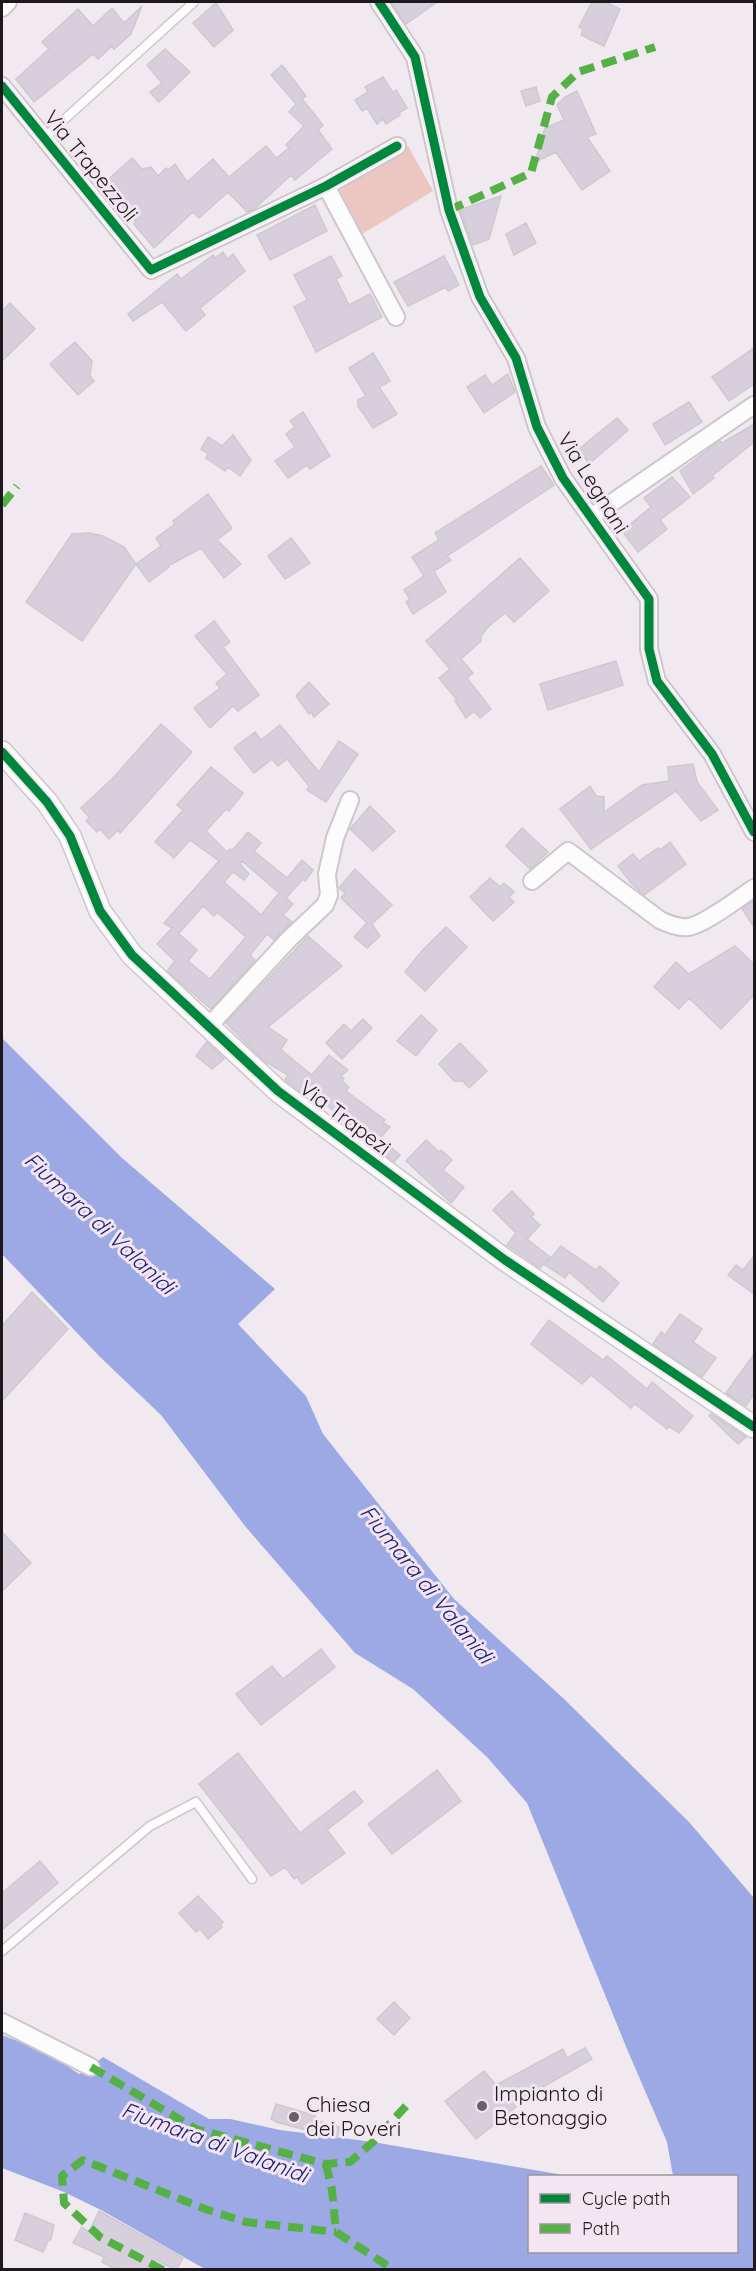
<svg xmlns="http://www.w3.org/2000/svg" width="756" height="2271" font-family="Quicksand,sans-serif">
	<rect width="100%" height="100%" fill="#f0e9ef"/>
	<!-- green -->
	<path fill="#ecc7c1" d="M408 146 433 191 362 234 338 187Z"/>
	<!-- water -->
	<path fill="#9da9e4" d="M2 1038 122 1158 275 1289 238 1324 306 1396 323 1434 454 1599 563 1698 689 1822 754 1898V2269H205L101 2210 64 2192 2 2168V2035L48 2053 79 2074 91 2067 103 2057 209 2119H230L280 2130 373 2142 569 2176H530V2252H736V2176H673L667 2142 627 2049 527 1803 487 1757 413 1689 355 1653 245 1526 161 1415 100 1357 2 1254Z"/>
	<!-- building -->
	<path fill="#d7d0dc" stroke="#cdc9ce" stroke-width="1.5" fill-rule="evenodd" d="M391 2H437L406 24Z
		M592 2H605L620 9 604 46 581 35 583 29 579 27Z
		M216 3 233 30 214 47 193 23Z
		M142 6 131 34 114 49 112 46 98 59 93 54 34 102 16 79 49 49 42 42 78 9 93 26 112 8 124 23Z
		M165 49 190 72 159 102 150 92 162 83 147 65Z
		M282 65 306 96 302 99 323 125 318 130 332 149 295 180 291 175 254 209 247 212 228 192 199 218 193 212 154 248 134 224 136 222 103 184 132 158 142 169 151 167 158 176 166 168 168 170 175 164 187 182 213 159 229 177 266 146 276 158 289 148 286 145 304 126 289 112 296 104 271 75Z
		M383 77 393 93 396 90 407 108 399 113 400 115 386 124 383 119 377 124 367 108 362 111 355 100 368 92 365 87Z
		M536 87 540 101 526 106 521 91Z
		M577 91 596 134 587 137 610 171 582 190 556 152 535 162 545 128 564 120 557 105 565 97Z
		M501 196 489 239 473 245 460 210Z
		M315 205 327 231 270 260 257 235Z
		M526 223 536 243 514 255 506 234Z
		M223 252 227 259 233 254 245 271 200 308 205 315 186 331 162 302 133 321 128 314 177 274 181 279 213 255 215 258Z
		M331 256 342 276 336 279 349 305 370 294 382 317 316 352 294 307 307 300 294 275Z
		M444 256 459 285 448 291 446 287 408 306 394 282Z
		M10 303 35 329 2 361V311Z
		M75 342 92 361 90 376 94 381 78 395 50 364Z
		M754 348V384L729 401 712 377Z
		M373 353 390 381 379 387 397 414 373 428 358 406V400L366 396 349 368Z
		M508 374 515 392 484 413 467 387 485 375 492 385Z
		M689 402 702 422 665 445 653 424Z
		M303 412 330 456 310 469 307 465 288 478 275 461 295 447 286 434 295 427 290 421Z
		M617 418 628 430 589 464 579 449Z
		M754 424V442L712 476 714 478 693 494 680 471 720 441 722 443Z
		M233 435 251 460 240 476 228 467 225 471 206 458 208 454 201 449 208 437 222 446Z
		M541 466 554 485 447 556 451 560 434 571 446 592 413 614 406 602 410 599 404 590 424 576 412 557 439 540 435 533Z
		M672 477 690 497 660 520 667 529 638 552 622 531 651 507 644 498Z
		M208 494 232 528 217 540 241 564 224 578 201 548 168 566 169 567 149 582 136 564 161 546 156 538 175 524 173 521Z
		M89 533 103 536 124 547 136 564 82 641 26 602 72 534Z
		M291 538 310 563 285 579 268 556Z
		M520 558 549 591 514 622 505 613 488 627 481 636V641L461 659 473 673 467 678 491 709 480 718 474 711 466 718 455 701 457 700 439 678 450 669 426 641Z
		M214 621 230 642 223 647 259 695 238 711 233 706 210 728 194 708 220 688 216 683 227 674 195 636Z
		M616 661 623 685 548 710 540 684Z
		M309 682 329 704 314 717 311 712 309 714 296 696Z
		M161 724 192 752 120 833 118 830 109 839 100 829 97 832 86 821 89 817 81 808 113 778Z
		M280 725 319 772 339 741 358 754 326 802 307 790 309 786 287 759 278 766 272 759 254 773 234 748 255 732 261 740Z
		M693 764 697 782 718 810 701 821 676 791 591 849 560 809 590 786 596 796 604 797V812L642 785 669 781 668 767Z
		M211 767 243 793 229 811 226 809 206 831 227 852 230 849 232 851 248 832 261 843 254 851 287 878 302 860 313 870 305 881 303 879 286 898 293 904 283 915 292 922 274 940 267 934 250 955 255 960 211 1009 167 971 175 961 157 944 172 928 164 923 219 861 190 840 174 858 155 842 183 810 177 805ZM242 861 279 893 261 915 224 882 233 872 244 880 249 874 240 864ZM203 906 214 916 217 912 246 937 210 979 188 961 197 950 177 932 179 933Z
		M370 806 395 831 373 851 350 829Z
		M522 828 548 852 530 869 506 846Z
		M670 842 686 864 644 895 631 883 618 866 633 854 639 861 658 848 660 850Z
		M355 869 392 905 372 924 380 936 367 948 354 937 367 923 341 898 345 893 339 888Z
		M490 878 500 887 504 883 514 892 509 897 514 902 493 921 470 897Z
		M754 900V927L742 909Z
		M446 927 467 947 425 991 405 972 421 952Z
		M308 936 342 966 268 1027 287 1040 281 1049 286 1054 312 1075 329 1055 348 1070 341 1076 344 1079 342 1081 349 1087 346 1091 385 1120 383 1123 390 1127 380 1138 400 1155 394 1162 373 1146 380 1138 374 1145 310 1091 306 1096 286 1081 285 1080 288 1075 264 1061 226 1023Z
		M735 946 754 964V995L721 1029 689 998 679 1009 654 987 676 962 689 974Z
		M421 1015 437 1030 416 1056 397 1041Z
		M363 1019 372 1028 342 1059 326 1043 344 1024 351 1031Z
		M207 1042 224 1059 212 1069 196 1056Z
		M460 1043 487 1071 469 1088 463 1081H454L439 1064Z
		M426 1140 439 1152 441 1150 452 1160 443 1170 464 1187 451 1203 406 1161Z
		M512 1191 534 1214 531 1217 540 1225 527 1239 550 1257 540 1268 507 1245 516 1233 493 1210Z
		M561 1246 596 1270 600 1266 619 1283 603 1302 569 1272 565 1278 545 1265Z
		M754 1256V1294L728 1275 736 1265 743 1270Z
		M32 1292 68 1329 2 1401V1326Z
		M680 1314 702 1329 693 1342 716 1358 702 1377 653 1344 661 1332 665 1335Z
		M549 1320 603 1360 607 1356 647 1389 652 1382 693 1416 679 1433 669 1426 667 1429 635 1404 631 1408 591 1375 582 1384 531 1344Z
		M754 1354V1393L746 1406 726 1393Z
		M711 1414 746 1437 738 1444 709 1416Z
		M2 1532 31 1563 2 1591Z
		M321 1649 335 1667 261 1725 236 1694 272 1666 283 1679Z
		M238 1753 300 1833 354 1791 363 1802 327 1830 345 1853 302 1884 297 1877 294 1879 285 1867 271 1876 199 1784Z
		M437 1770 461 1801 392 1854 368 1824Z
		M40 1861 58 1883 2 1930V1893Z
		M198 1896 223 1922 220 1925 222 1927 208 1939 200 1929 196 1932 179 1913Z
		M394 2002 410 2018 394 2035 377 2019Z
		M585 2048 592 2059 513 2104 516 2107 476 2139 445 2101 484 2071 496 2085 563 2049 567 2058Z
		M276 2104 316 2116 315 2120 340 2127 337 2138 276 2122 271 2119Z
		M99 2211 183 2258 176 2270 156 2260 152 2270H117L102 2262 104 2257 73 2243 82 2227 89 2232Z
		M25 2213 54 2225 51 2240 49 2239 43 2252 15 2240Z"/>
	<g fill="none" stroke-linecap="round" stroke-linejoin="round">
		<!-- service casing -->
		<g stroke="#cdc7cc" stroke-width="11">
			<path id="service" d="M45 137 194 2
				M2 1951 150 1826 196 1802 252 1879"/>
		</g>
		<!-- minor casing -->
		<g stroke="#cdc7cc" stroke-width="20">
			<path id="minor" d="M379 2 415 57 449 210 480 297 516 358 537 427 563 478 649 599V649L657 681 712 754 754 832
				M2 8 8 2
				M2 86 151 270 326 186 397 146
				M326 186 396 317
				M591 517 754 405
				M532 881 568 851 660 920C669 924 678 928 688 927 704 925 739 898 754 888
				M209 1026 289 939 325 905 329 895 327 874 335 838 350 800
				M2 2022 91 2067"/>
		</g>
		<!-- tertiary casing -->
		<g stroke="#cdc7cc" stroke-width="24">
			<path id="tertiary" d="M2 752 47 802 70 836 100 911 132 955 278 1091 505 1260 754 1427"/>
		</g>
		<!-- service -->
		<use href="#service" stroke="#fdfcfd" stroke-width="8"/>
		<!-- minor -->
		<use href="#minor" stroke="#fdfcfd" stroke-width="16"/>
		<!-- tertiary -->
		<use href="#tertiary" stroke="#fdfcfd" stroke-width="21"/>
		<!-- quiet -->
		<path stroke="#55b145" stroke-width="8" stroke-dasharray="15 8" stroke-linecap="butt" d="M449 210 531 173 552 97 578 72 655 47
			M2 505 17 486
			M91 2067 196 2129 326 2164 350 2162 373 2142 406 2106
			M326 2164 332 2190 336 2232 394 2270
			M163 2270 100 2237 64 2203 62 2176 83 2160 205 2209 246 2222 336 2232"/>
		<!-- cycleway casing -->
		<g stroke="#f3e6f0" stroke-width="13">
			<path id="cycleway" d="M379 2 415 57 449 210 480 297 516 358 537 427 563 478 649 599V649L657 681 712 754 754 832
				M2 86 151 270 326 186 397 146
				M2 752 47 802 70 836 100 911 132 955 278 1091 505 1260 754 1427"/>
		</g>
		<!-- cycleway -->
		<use href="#cycleway" stroke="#00873e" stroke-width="9"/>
	</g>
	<!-- markers -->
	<g fill="#666165" stroke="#f3e6f0" stroke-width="2">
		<circle cx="482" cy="2106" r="6"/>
		<circle cx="294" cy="2117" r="6"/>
	</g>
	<g text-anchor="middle" stroke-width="6" stroke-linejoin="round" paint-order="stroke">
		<!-- street labels -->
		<g font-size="21" fill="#1c181b" stroke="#f3e6f0">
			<text transform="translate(91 166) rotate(51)" y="7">Via Trapezzoli</text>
			<text transform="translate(593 483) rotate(58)" y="7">Via Legnani</text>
			<text transform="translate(345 1118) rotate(37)" y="7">Via Trapezi</text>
		</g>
		<!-- poi labels -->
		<g font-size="21" fill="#1c181b" stroke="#f3e6f0" text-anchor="start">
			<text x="494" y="2101">Impianto di<tspan x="494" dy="24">Betonaggio</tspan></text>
			<text x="306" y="2112">Chiesa<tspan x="306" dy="24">dei Poveri</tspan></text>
		</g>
		<!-- water labels -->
		<g font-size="22" font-style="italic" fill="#1b1e7a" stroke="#f3e6f0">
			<text transform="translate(100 1223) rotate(43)" y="8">Fiumara di Valanidi</text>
			<text transform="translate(427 1584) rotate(51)" y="8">Fiumara di Valanidi</text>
			<text transform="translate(215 2142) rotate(20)" y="8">Fiumara di Valanidi</text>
		</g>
	</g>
	<!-- border -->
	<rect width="756" height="2271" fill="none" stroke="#1c181b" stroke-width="6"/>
	<!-- legend -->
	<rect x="528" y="2175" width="210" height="78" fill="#f3e6f0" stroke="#9d949b" stroke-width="1.5"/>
	<rect x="540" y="2194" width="30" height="9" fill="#00873e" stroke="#9d949b" stroke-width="1.5"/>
	<text x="582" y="2205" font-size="18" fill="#1c181b">Cycle path</text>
	<rect x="540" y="2224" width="30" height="9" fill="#55b145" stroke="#9d949b" stroke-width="1.5"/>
	<text x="582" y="2235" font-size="18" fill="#1c181b">Path</text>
</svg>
